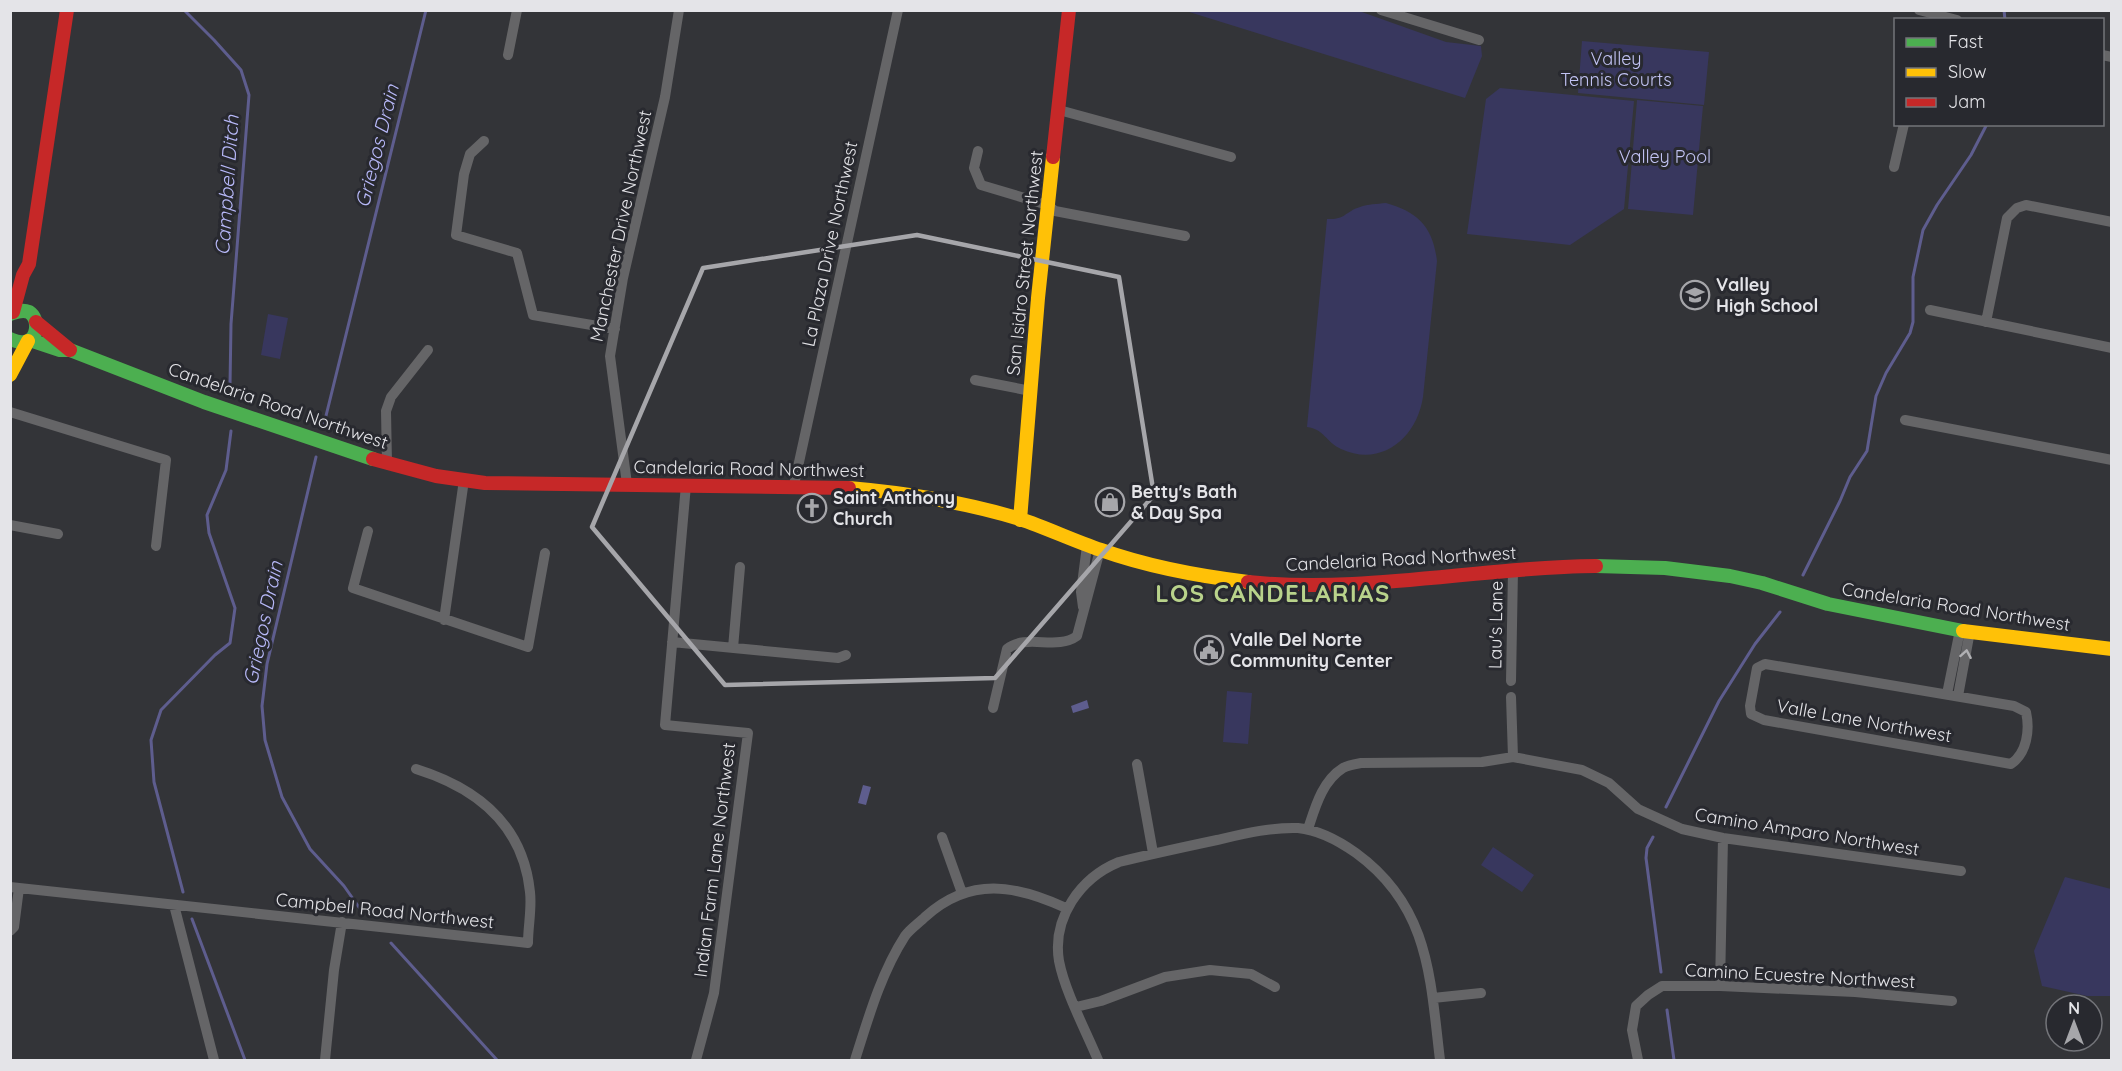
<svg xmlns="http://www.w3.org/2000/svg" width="2122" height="1071" font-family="Quicksand,sans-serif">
	<rect width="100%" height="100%" fill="#333438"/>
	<!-- green -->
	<path fill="#38375e" d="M1186 11H1359L1446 42 1481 46 1482 56 1465 98Z
		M1582 41 1709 52 1704 105 1578 93Z
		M1500 88 1634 101 1624 209 1570 245 1467 234 1486 99Z
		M1637 100 1703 106 1693 215 1628 209Z
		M1386 203C1418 212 1433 227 1437 261L1423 397C1417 437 1382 468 1341 449 1326 442 1324 429 1307 427L1327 219C1346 220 1344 212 1360 207 1368 204 1377 204 1386 203Z
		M268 314 288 318 280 359 261 355Z
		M1227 691 1252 693 1248 744 1223 742Z
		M1493 847 1534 875 1522 892 1481 865Z
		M2065 877 2111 889 2112 994 2110 996H2087L2042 986 2034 951Z"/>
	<!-- water -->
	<path fill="#5e5d8e" d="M1087 700 1089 708 1073 713 1071 706Z
		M863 785 871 787 866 805 858 803Z"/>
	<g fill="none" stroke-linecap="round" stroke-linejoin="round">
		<!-- stream -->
		<path stroke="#5e5d8e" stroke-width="3" d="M184 10 214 40 241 70 249 95 231 324 230 385
			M2004 10 2005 20
			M323 428 426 10
			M316 457 267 664 262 706 265 740 282 797 310 849 344 886 363 913
			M1803 575 1840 501 1850 477 1867 451 1876 396 1886 373 1910 333 1913 322V277L1923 230 1937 205 1971 155 1987 124
			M1666 807 1719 701 1755 644 1780 612
			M1653 837 1647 848 1646 858 1661 972
			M183 892 154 782 151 740 161 710 215 655 230 643 235 608 209 533 207 515 226 470 231 431
			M192 919 245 1060
			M391 943 497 1060
			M1667 1010 1674 1060"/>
		<!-- street -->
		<path stroke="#656567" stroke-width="10" d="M1381 10 1479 40
			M1919 10 1957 20
			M508 55 517 10
			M2102 55 2112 57
			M1059 110 1231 157
			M484 141 470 154 464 174 456 235 517 253 533 315 615 329
			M978 151 974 168 981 185 1048 205 1055 211 1185 236
			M1894 167 1904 124
			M1930 310 2112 348
			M1986 322 2007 218 2017 208 2026 205 2112 222
			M975 380 1031 391
			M10 412 166 460 156 546
			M1905 420 2112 460
			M387 463 386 411 391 397 428 350
			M627 484 610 356 623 278 665 97 679 10
			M686 485 665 725 748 733 714 993 696 1060
			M794 485 898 10
			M10 525 58 534
			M368 531 353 588 528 647 545 553
			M1083 607 1081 592 1087 546
			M444 620 464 480
			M672 642 838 658 846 655
			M733 648 740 567
			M1765 664 2014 706 2026 712C2030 730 2027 753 2011 764L1764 720 1751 714 1750 706 1757 668Z
			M1511 681 1513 570
			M1947 694 1960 630
			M1958 696 1970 631
			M1511 697 1513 757
			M993 708 1007 649C1027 633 1056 651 1077 636L1100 550
			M1137 764 1153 853
			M1308 829C1315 808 1322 781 1343 768 1348 765 1355 764 1361 763L1482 762 1513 757 1582 770 1609 783 1638 809 1682 829 1723 838 1961 871
			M942 837 962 893
			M10 887 528 943C528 926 532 909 530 892 523 824 477 788 416 769
			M174 905 214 1060
			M10 931 14 927 19 888
			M1720 986 1723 838
			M1433 998 1481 993
			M1076 1007 1101 1001 1165 977 1210 970 1251 974 1275 987
			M325 1060 334 970 342 922
			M855 1060C868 1019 881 973 905 936 910 929 919 923 925 917 970 876 1016 885 1066 908
			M1098 1060C1086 1031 1065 992 1059 961 1052 918 1080 878 1119 862 1151 854 1184 847 1217 840 1243 834 1271 827 1298 828 1319 830 1339 841 1356 853 1430 907 1430 978 1440 1060
			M1638 1060 1632 1030 1636 1006 1648 995 1662 986H1720L1855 992 1952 1001"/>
		<!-- fast -->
		<path stroke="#4caf50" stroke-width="14" d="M10 314C16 312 22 309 29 312 40 319 38 341 24 342 19 343 15 341 10 339
			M30 340 60 350H70L204 402 373 459
			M1596 566 1665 568 1730 576 1762 583 1828 604 1963 631"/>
		<!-- slow -->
		<path stroke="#ffc107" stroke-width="14" d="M10 375 28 341
			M849 488C907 493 964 502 1020 519 1047 528 1074 541 1101 550 1149 567 1198 576 1248 582
			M1020 520 1038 298 1053 157
			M1963 631 2112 649"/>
		<!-- jam -->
		<path stroke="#c62828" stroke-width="14" d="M1053 157 1069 10
			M13 312 23 275 29 264 67 10
			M36 322 70 350
			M373 459 436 476 485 483 849 488
			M1248 582C1364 594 1480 567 1596 566"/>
	</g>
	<!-- one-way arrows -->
	<defs><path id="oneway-chevron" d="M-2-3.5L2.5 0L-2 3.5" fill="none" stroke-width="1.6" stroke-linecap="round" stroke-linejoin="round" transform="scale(1.5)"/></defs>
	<use stroke="#b1b1b4" href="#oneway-chevron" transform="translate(1966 654) rotate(-80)"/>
	<!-- marked area -->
	<path fill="none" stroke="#a6a6aa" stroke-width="4.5" stroke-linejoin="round" d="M917 235 1119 277 1154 495 995 678 725 685 592 527 703 268Z"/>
	<!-- icons -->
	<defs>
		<g id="school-ring" transform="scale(1.5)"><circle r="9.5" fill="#28292f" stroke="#a6a6aa" stroke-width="1.5"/><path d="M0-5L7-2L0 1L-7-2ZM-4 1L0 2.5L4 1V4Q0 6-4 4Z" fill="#a6a6aa"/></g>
		<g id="shop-ring" transform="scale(1.5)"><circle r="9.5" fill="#28292f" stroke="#a6a6aa" stroke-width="1.5"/><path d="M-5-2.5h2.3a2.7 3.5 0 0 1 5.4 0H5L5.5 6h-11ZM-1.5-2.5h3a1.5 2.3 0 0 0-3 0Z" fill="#a6a6aa"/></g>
		<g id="church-ring" transform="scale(1.5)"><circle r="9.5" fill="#28292f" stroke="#a6a6aa" stroke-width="1.5"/><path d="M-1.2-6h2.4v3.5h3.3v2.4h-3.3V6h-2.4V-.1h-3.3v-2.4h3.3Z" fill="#a6a6aa"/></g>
		<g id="civic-ring" transform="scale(1.5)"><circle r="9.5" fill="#28292f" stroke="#a6a6aa" stroke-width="1.5"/><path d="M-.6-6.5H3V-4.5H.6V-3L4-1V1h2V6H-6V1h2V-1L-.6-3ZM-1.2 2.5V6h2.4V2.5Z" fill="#a6a6aa"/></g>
	</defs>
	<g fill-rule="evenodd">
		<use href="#school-ring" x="1695" y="295"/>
		<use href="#shop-ring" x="1110" y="502"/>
		<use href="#church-ring" x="812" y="508"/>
		<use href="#civic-ring" x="1209" y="650"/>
	</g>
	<g text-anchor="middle" stroke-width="6" stroke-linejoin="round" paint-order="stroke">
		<!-- park labels -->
		<g font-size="18" fill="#c2c3f4" stroke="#28292f">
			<text x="1616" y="65">Valley<tspan x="1616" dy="21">Tennis Courts</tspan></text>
			<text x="1665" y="163">Valley Pool</text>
		</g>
		<!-- street labels -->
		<g font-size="18" fill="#e4e4e8" stroke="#28292f">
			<text transform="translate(621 226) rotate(-78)" y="6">Manchester Drive Northwest</text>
			<text transform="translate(830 244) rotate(-78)" y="6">La Plaza Drive Northwest</text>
			<text transform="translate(1025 263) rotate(-84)" y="6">San Isidro Street Northwest</text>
			<text transform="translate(278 406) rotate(19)" y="6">Candelaria Road Northwest</text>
			<text transform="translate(749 469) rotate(1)" y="6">Candelaria Road Northwest</text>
			<text transform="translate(1401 559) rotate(-3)" y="6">Candelaria Road Northwest</text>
			<text transform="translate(1956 607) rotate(9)" y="6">Candelaria Road Northwest</text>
			<text transform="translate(1496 625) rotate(-89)" y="6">Lau's Lane</text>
			<text transform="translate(1864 721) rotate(10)" y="6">Valle Lane Northwest</text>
			<text transform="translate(1807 832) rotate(9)" y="6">Camino Amparo Northwest</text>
			<text transform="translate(715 860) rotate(-83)" y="6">Indian Farm Lane Northwest</text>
			<text transform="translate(385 911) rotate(6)" y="6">Campbell Road Northwest</text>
			<text transform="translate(1800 976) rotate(3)" y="6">Camino Ecuestre Northwest</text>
		</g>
		<!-- poi labels -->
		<g font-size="18" font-weight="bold" fill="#e4e4e8" stroke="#28292f" text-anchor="start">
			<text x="1716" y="291">Valley<tspan x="1716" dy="21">High School</tspan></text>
			<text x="1131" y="498">Betty's Bath<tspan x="1131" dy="21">&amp; Day Spa</tspan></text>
			<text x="833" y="504">Saint Anthony<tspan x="833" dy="21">Church</tspan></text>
			<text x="1230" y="646">Valle Del Norte<tspan x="1230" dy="21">Community Center</tspan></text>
		</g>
		<!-- water labels -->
		<g font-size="20" font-style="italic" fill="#b8b9f9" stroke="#28292f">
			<text transform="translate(377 146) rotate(-76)" y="7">Griegos Drain</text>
			<text transform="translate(227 185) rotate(-86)" y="7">Campbell Ditch</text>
			<text transform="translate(263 623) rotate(-78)" y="7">Griegos Drain</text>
		</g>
		<!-- district labels -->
		<g font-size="24" font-weight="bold" letter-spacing="1.5" fill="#b9d38b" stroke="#28292f">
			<text x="1273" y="602">LOS CANDELARIAS</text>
		</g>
	</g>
	<!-- border -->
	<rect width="2122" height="1071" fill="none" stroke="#e4e4e8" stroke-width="24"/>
	<!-- legend -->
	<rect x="1894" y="18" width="210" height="108" fill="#28292f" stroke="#737479" stroke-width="1.5"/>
	<rect x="1906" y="38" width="30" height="9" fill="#4caf50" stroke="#737479" stroke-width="1.5"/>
	<text x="1948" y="48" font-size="18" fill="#e4e4e8">Fast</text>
	<rect x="1906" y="68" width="30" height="9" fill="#ffc107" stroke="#737479" stroke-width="1.5"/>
	<text x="1948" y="78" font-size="18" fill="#e4e4e8">Slow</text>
	<rect x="1906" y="98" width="30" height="9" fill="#c62828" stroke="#737479" stroke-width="1.5"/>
	<text x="1948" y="108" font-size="18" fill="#e4e4e8">Jam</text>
	<!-- north arrow -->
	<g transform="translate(2074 1023)"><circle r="28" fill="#28292f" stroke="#737479" stroke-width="1.5"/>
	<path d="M0-4.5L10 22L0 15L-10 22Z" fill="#a6a6aa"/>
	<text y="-9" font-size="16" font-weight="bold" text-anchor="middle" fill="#e4e4e8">N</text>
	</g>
</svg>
